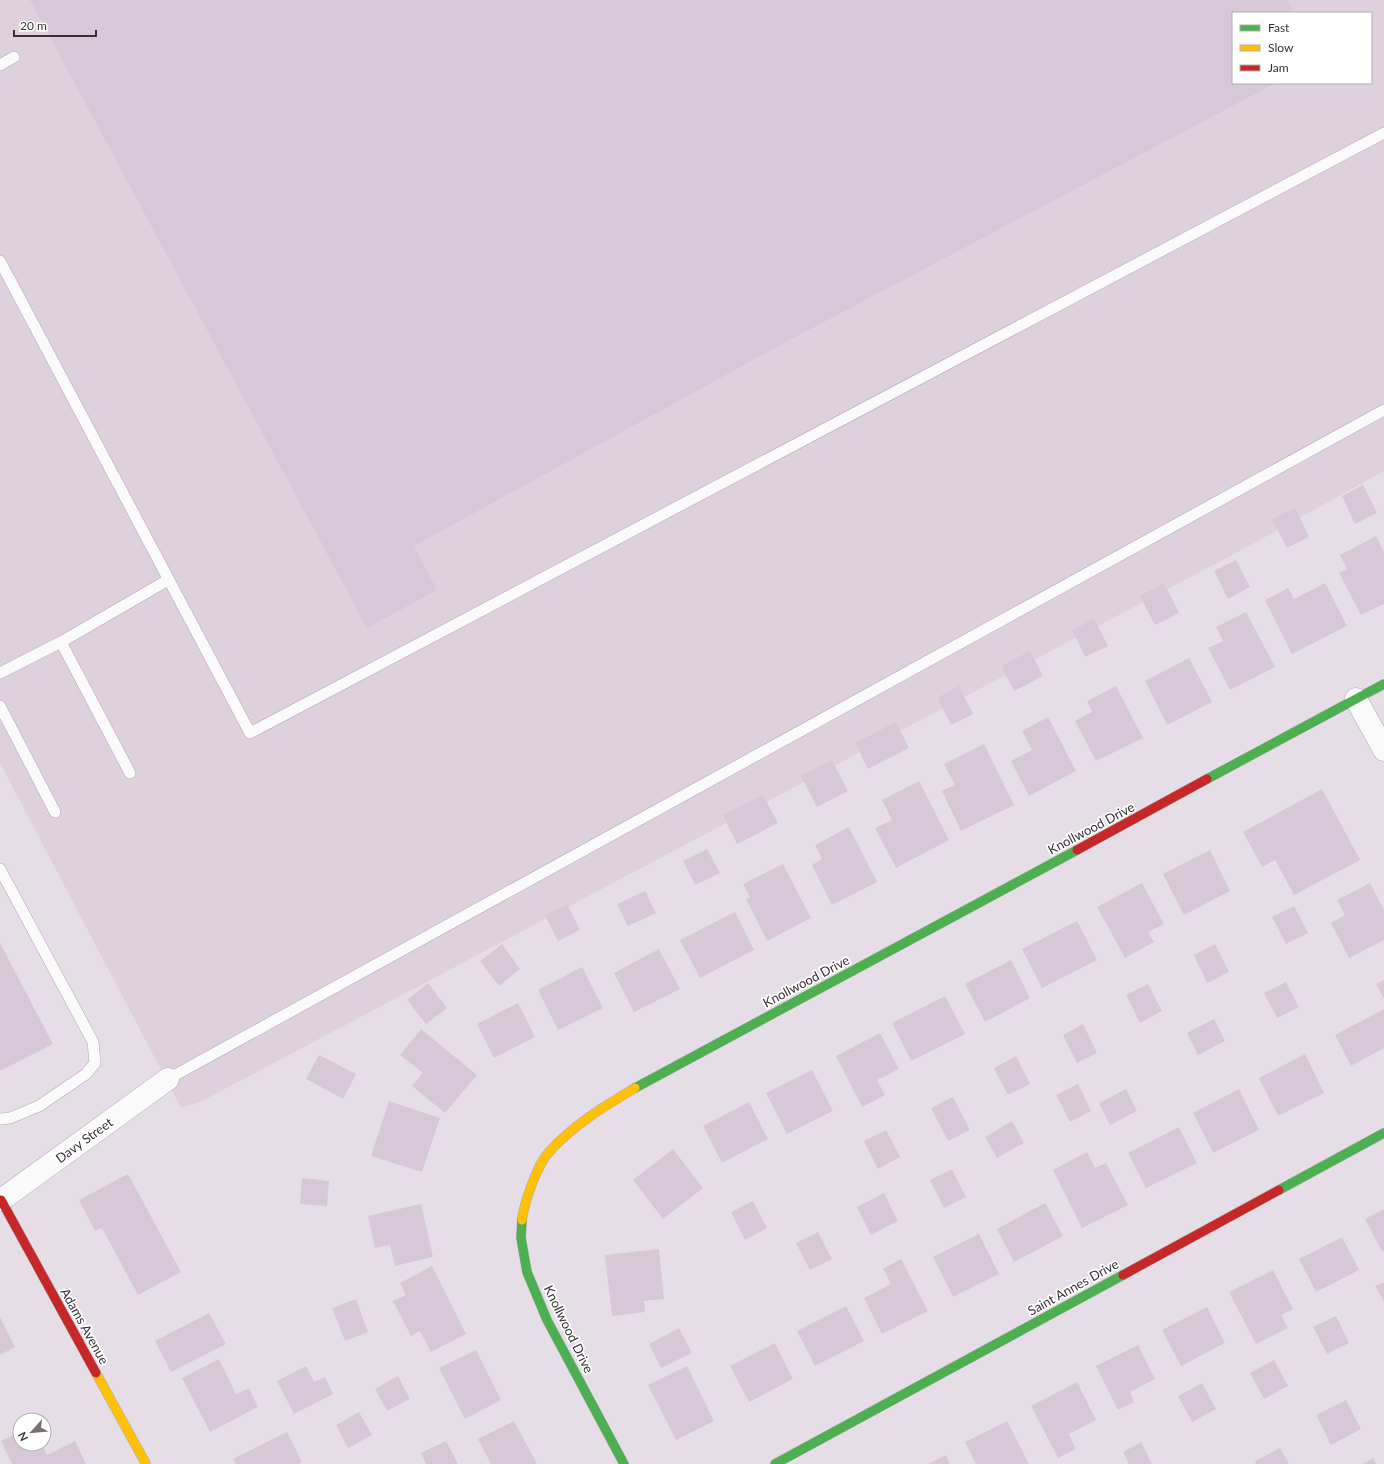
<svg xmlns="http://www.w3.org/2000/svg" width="1384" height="1464" font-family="Lato,sans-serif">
	<rect width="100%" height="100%" fill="#e6dee6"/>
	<!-- built -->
	<path fill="#dfd0de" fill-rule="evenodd" d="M0 0H1384V471L1249 546 202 1101 181 1108 0 763ZM1233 13H1371V83H1233Z"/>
	<!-- building -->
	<path fill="#d7c8d7" d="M30 0H1287L1294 13H1233V83H1276L786 342 414 546 437 590 367 628Z
		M1363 485 1377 513 1355 524 1342 496Z
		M1295 508 1309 537 1287 548 1272 519Z
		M1376 536 1384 552V604L1361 615 1339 573 1347 569 1340 555Z
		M1236 560 1250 587 1228 599 1214 571Z
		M1164 583 1179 613 1155 625 1140 596Z
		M1325 583 1347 626 1292 654 1265 600 1288 588 1294 599Z
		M1246 612 1275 667 1230 690 1208 648 1223 641 1216 627Z
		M1094 619 1108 646 1085 657 1072 630Z
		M1030 651 1043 676 1014 691 1001 666Z
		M1189 658 1212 702 1167 725 1145 681Z
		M959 686 973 714 951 725 937 698Z
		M1116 686 1143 738 1096 761 1075 721 1092 712 1087 701Z
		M1048 717 1076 771 1029 796 1011 761 1032 750 1022 731Z
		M896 722 909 748 868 769 855 743Z
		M984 744 1014 805 961 831 942 791 955 785 944 764Z
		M832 760 848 791 817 807 801 776Z
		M919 781 949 840 896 868 875 828 892 820 882 800Z
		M1322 789 1360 860 1294 895 1275 860 1262 867 1243 832Z
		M763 795 778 823 737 844 723 815Z
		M849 827 877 882 832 905 812 865 822 859 815 845Z
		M707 849 720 873 695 885 683 861Z
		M1210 850 1230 891 1184 915 1163 874Z
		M783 864 811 918 767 941 746 899 750 897 743 884Z
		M1142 883 1164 924 1148 932 1154 942 1125 958 1097 907Z
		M1370 883 1384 910V940L1349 958 1331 923 1345 915 1337 900Z
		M645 891 656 913 628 926 617 904Z
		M567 904 580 930 558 941 545 915Z
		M1294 906 1308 933 1286 944 1272 917Z
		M735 912 754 950 700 978 680 940Z
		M1077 921 1097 960 1042 988 1022 949Z
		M0 943 53 1044 0 1071Z
		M502 944 520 969 499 986 480 961Z
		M1215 944 1229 972 1207 983 1194 955Z
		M659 949 680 989 634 1012 614 973Z
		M1011 960 1030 998 985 1022 965 984Z
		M582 967 603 1008 558 1030 538 990Z
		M1384 980V999L1376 984Z
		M1286 982 1299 1007 1277 1018 1264 993Z
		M428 983 447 1008 426 1024 407 1000Z
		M1148 984 1162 1011 1140 1023 1126 995Z
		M945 996 965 1034 911 1061 892 1023Z
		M518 1003 535 1037 494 1058 477 1024Z
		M1384 1009V1048L1351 1066 1335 1035Z
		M1214 1019 1225 1041 1198 1055 1187 1033Z
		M1083 1024 1097 1053 1077 1063 1063 1035Z
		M421 1029 477 1075 445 1113 412 1086 423 1073 400 1055Z
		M880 1033 899 1069 877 1080 885 1095 862 1107 836 1056Z
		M1305 1054 1324 1093 1278 1116 1259 1078Z
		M319 1055 356 1074 343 1099 306 1079Z
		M1016 1056 1030 1084 1008 1095 994 1068Z
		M812 1070 833 1111 787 1134 766 1093Z
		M1078 1084 1091 1111 1070 1122 1056 1095Z
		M1126 1089 1137 1111 1110 1125 1099 1103Z
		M1239 1089 1259 1130 1213 1153 1193 1113Z
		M953 1097 970 1130 948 1141 931 1108Z
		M389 1101 440 1118 422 1172 371 1156Z
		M749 1102 768 1139 722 1163 703 1126Z
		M1012 1121 1024 1143 997 1158 985 1137Z
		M1179 1127 1197 1163 1146 1188 1128 1153Z
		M886 1130 900 1157 878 1169 864 1141Z
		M673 1149 703 1188 663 1219 633 1180Z
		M1087 1152 1095 1168 1106 1163 1128 1205 1082 1228 1053 1170Z
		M952 1169 966 1197 944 1208 930 1180Z
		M128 1174 181 1272 138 1295 102 1228 95 1231 79 1200Z
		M302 1178 329 1181 327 1206 300 1204Z
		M884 1193 898 1221 871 1235 857 1207Z
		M753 1201 767 1228 745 1240 731 1212Z
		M1045 1203 1063 1236 1014 1262 997 1229Z
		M421 1204 433 1257 395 1266 390 1245 375 1248 368 1216Z
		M1384 1209V1251L1382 1252 1365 1219Z
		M818 1232 832 1259 810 1270 796 1243Z
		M979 1234 999 1274 953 1297 933 1257Z
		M1342 1237 1359 1270 1316 1292 1299 1259Z
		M659 1249 664 1299 644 1301 645 1312 612 1316 605 1255Z
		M901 1259 928 1311 882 1334 864 1298 891 1284 883 1269Z
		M432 1266 466 1334 431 1352 420 1331 411 1336 393 1301 406 1295 400 1283Z
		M1273 1270 1293 1309 1281 1315 1288 1328 1256 1344 1229 1292Z
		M1384 1282V1302L1375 1286Z
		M356 1299 368 1332 345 1341 332 1308Z
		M846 1306 864 1341 815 1366 797 1331Z
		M1207 1307 1225 1343 1181 1366 1162 1330Z
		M209 1313 226 1344 171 1372 155 1341Z
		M1336 1316 1349 1343 1327 1354 1313 1327Z
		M0 1317 15 1347 0 1355Z
		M679 1328 692 1353 661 1368 649 1344Z
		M775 1343 793 1379 749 1402 730 1366Z
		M1138 1345 1155 1379 1130 1392 1134 1402 1118 1410 1096 1366Z
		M476 1350 501 1400 465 1419 439 1368Z
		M219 1359 236 1394 249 1388 258 1407 210 1432 182 1378Z
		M1274 1360 1288 1386 1264 1399 1250 1373Z
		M306 1366 314 1382 325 1377 333 1394 294 1414 277 1381Z
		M687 1366 714 1421 676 1440 648 1385Z
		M398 1376 410 1399 387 1411 375 1389Z
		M1077 1382 1096 1420 1069 1434 1076 1449 1058 1458 1031 1406Z
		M1202 1383 1216 1409 1192 1422 1178 1396Z
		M1346 1400 1361 1429 1331 1445 1316 1415Z
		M359 1412 372 1435 348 1448 336 1425Z
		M514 1421 537 1464H491L478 1439Z
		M1007 1421 1029 1464H976L965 1442Z
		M20 1432V1444H42L47 1455 75 1441 86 1464H12L1 1441Z
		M287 1432 302 1462 298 1464H236L233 1459Z
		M446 1441 458 1464H426L421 1453Z
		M1141 1442 1152 1464H1129L1123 1452Z
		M1280 1448 1289 1464H1256L1255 1461Z
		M946 1455 950 1464H928Z
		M1373 1458 1376 1464H1362Z"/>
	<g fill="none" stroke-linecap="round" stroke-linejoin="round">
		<!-- lane casing -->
		<g stroke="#afa9af" stroke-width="12">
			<path id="lane" d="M0 65 14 57
				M0 261 250 733 1384 133
				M61 642 130 773
				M0 673 61 642 168 580
				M0 706 55 812
				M0 869 93 1042 95 1063 86 1074 39 1106 10 1118 0 1119
				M168 1079 1384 410"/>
		</g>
		<!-- street casing -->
		<g stroke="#afa9af" stroke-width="23">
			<path id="street" d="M1356 699 1384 750
				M1 1200 168 1079"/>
		</g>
		<!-- fast casing -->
		<g stroke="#afa9af" stroke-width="10">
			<path id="fast" d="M1207 779 1384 684
				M635 1088 1077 850
				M1279 1190 1384 1133
				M522 1220 521 1238 527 1272 547 1320 624 1464
				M775 1464 1123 1275"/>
		</g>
		<!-- slow casing -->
		<g stroke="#afa9af" stroke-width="10">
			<path id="slow" d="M522 1220C524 1203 537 1165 549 1152 573 1125 605 1106 635 1088
				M96 1373 146 1464"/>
		</g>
		<!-- jam casing -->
		<g stroke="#afa9af" stroke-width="10">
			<path id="jam" d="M1077 850 1207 779
				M0 1201 1 1200 96 1373
				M1123 1275 1279 1190"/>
		</g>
		<!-- lane -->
		<use href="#lane" stroke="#fbfafb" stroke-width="11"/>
		<!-- street -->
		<use href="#street" stroke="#fbfafb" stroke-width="22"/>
		<!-- fast -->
		<use href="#fast" stroke="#4caf50" stroke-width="9"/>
		<!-- slow -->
		<use href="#slow" stroke="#ffc107" stroke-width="9"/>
		<!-- jam -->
		<use href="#jam" stroke="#c62828" stroke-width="9"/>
	</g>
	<g text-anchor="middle" stroke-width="3.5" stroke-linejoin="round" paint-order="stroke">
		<!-- street labels -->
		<g font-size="13" fill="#373136" stroke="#fff">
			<text transform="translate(1091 828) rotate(-28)" y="5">Knollwood Drive</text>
			<text transform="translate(806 981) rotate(-28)" y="5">Knollwood Drive</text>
			<text transform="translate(84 1140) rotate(-36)" y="5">Davy Street</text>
			<text transform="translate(1073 1287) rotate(-29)" y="5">Saint Annes Drive</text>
			<text transform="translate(85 1326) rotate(61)" y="5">Adams Avenue</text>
			<text transform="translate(569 1329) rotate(64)" y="5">Knollwood Drive</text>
		</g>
	</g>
	<!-- legend -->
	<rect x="1232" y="12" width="140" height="72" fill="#ffffff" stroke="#afadaf"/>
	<rect x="1240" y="25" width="20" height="6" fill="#4caf50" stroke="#afadaf"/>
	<text x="1268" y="32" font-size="12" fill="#373136">Fast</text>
	<rect x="1240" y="45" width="20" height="6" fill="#ffc107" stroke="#afadaf"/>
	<text x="1268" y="52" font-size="12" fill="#373136">Slow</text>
	<rect x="1240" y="65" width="20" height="6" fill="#c62828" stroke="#afadaf"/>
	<text x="1268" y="72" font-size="12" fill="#373136">Jam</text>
	<!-- north arrow -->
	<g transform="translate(32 1432) rotate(243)"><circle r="19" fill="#ffffff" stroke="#afadaf"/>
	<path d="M0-3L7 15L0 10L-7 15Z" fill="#746e74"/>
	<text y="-6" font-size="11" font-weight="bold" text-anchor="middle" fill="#373136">N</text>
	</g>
	<!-- scale -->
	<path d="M14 30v6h82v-6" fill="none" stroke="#373136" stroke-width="2"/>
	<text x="20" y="30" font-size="12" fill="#373136" stroke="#ffffff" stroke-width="3" paint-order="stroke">20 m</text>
</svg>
